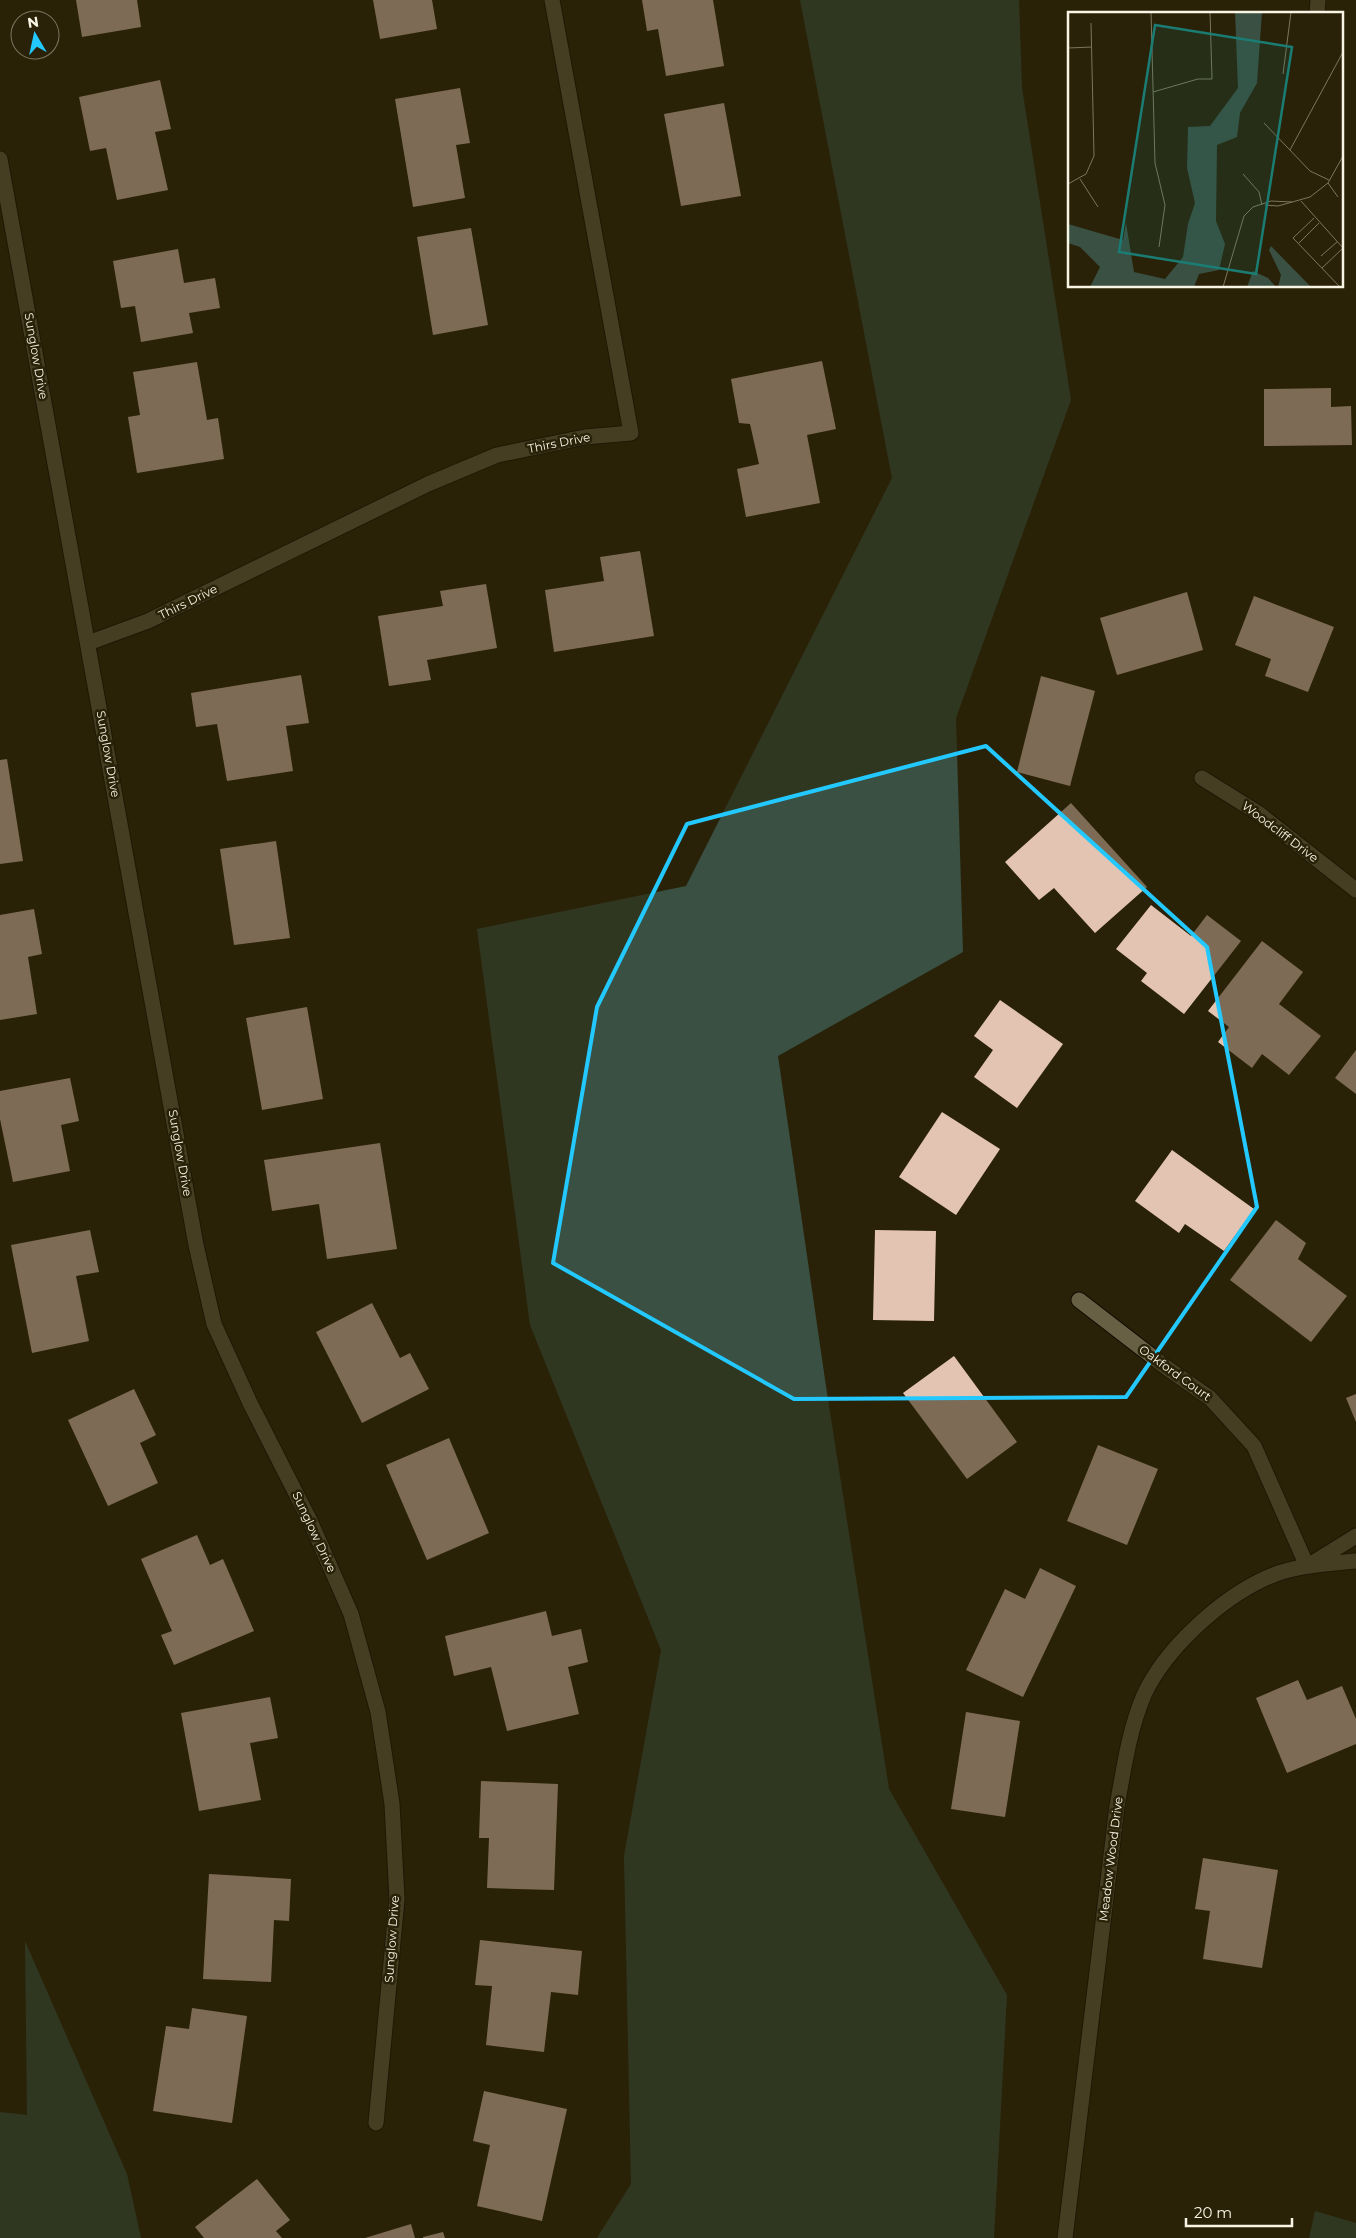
<svg xmlns="http://www.w3.org/2000/svg" width="1356" height="2238" font-family="Montserrat,sans-serif">
	<rect width="100%" height="100%" fill="#292208"/>
	<!-- green -->
	<path fill="#395042" d="M800 0H1019L1022 88 1071 400 956 718 963 952 778 1056 827 1393 889 1789 1007 1995 994 2238H597L631 2184 624 1856 661 1650 530 1325 477 929 686 886 892 478Z
		M25 1941 127 2174 141 2238H0V2112L27 2115Z
		M1315 2211 1356 2223V2238H1309Z"/>
	<!-- building -->
	<path fill="#e3c4b3" d="M76 0H137L141 27 82 37Z
		M373 0H432L437 29 380 39Z
		M642 0H713L724 66 666 76 658 29 647 31Z
		M160 80 171 129 155 132 168 190 117 200 106 148 90 151 79 97Z
		M460 88 470 143 456 145 465 198 413 207 395 99Z
		M724 103 741 196 681 206 664 114Z
		M471 228 488 325 433 335 417 237Z
		M178 249 184 283 215 278 220 308 189 313 193 333 141 342 135 306 121 308 113 261Z
		M822 361 836 429 807 435 820 503 746 517 737 469 759 464 750 424 739 423 731 379Z
		M197 362 207 420 218 418 224 459 137 473 128 417 140 415 133 372Z
		M1331 388V407L1351 406 1352 445 1264 446V389Z
		M640 551 654 636 554 652 545 590 604 581 600 557Z
		M486 584 497 648 427 660 431 680 389 686 378 616 443 606 440 591Z
		M1187 592 1203 650 1117 675 1100 618Z
		M1254 596 1334 627 1308 692 1265 676 1271 659 1235 645Z
		M301 675 309 723 286 726 293 771 227 781 217 724 196 727 191 693Z
		M1041 676 1095 691 1070 786 1017 772Z
		M7 759 23 861 0 864V760Z
		M1071 803 1147 887 1095 933 1054 888 1039 900 1005 862Z
		M276 841 290 938 234 945 220 849Z
		M1151 905 1191 936 1207 915 1241 941 1184 1014 1141 981 1147 973 1116 949Z
		M34 909 42 954 28 957 37 1014 0 1020V915Z
		M1262 941 1303 972 1279 1004 1321 1036 1289 1075 1262 1054 1252 1068 1218 1042 1229 1027 1208 1011Z
		M1000 1000 1063 1044 1017 1108 974 1077 993 1050 974 1036Z
		M307 1007 323 1099 262 1110 246 1018Z
		M1356 1050V1094L1335 1078Z
		M70 1078 79 1121 61 1125 70 1171 13 1182 0 1119V1091Z
		M942 1112 1000 1149 956 1215 899 1177Z
		M380 1143 397 1249 327 1259 319 1204 272 1211 264 1160Z
		M1172 1150 1254 1209 1224 1251 1185 1224 1179 1233 1135 1201Z
		M1276 1220 1306 1243 1298 1259 1347 1296 1311 1342 1230 1280Z
		M90 1230 99 1272 76 1276 89 1341 32 1353 11 1245Z
		M875 1230 936 1231 934 1321 873 1320Z
		M372 1303 400 1358 410 1353 429 1389 362 1423 316 1332Z
		M954 1356 1017 1442 967 1479 903 1393Z
		M134 1389 156 1435 140 1443 158 1483 108 1506 68 1420Z
		M1356 1394V1422L1346 1398Z
		M449 1438 489 1533 427 1560 386 1465Z
		M1098 1445 1158 1469 1127 1545 1067 1521Z
		M197 1535 210 1565 223 1559 254 1631 174 1665 161 1635 172 1631 141 1559Z
		M1040 1568 1076 1586 1023 1697 966 1670 1005 1589 1025 1599Z
		M546 1611 552 1636 581 1629 588 1662 568 1667 579 1714 507 1731 491 1667 454 1676 445 1636Z
		M1298 1680 1307 1700 1342 1686 1356 1719V1744L1287 1773 1256 1698Z
		M270 1697 278 1738 250 1743 261 1800 199 1811 181 1713Z
		M966 1712 1020 1721 1005 1817 951 1809Z
		M481 1781 558 1784 554 1890 487 1888 489 1838H479Z
		M1203 1858 1278 1870 1262 1968 1203 1959 1210 1911 1195 1909Z
		M209 1874 291 1879 289 1921 274 1920 271 1982 203 1979Z
		M480 1940 582 1951 578 1995 551 1992 544 2052 486 2045 492 1986 475 1985Z
		M192 2008 247 2016 232 2123 153 2111 166 2026 189 2029Z
		M484 2091 567 2109 542 2221 477 2206 490 2145 473 2141Z
		M257 2179 290 2220 276 2231 282 2238H204L195 2227Z
		M411 2224 415 2238H365Z
		M443 2232 445 2238H423V2237Z"/>
	<g fill="none" stroke-linecap="round" stroke-linejoin="round">
		<!-- minor casing -->
		<g stroke="#120b00" stroke-width="17">
			<path id="minor" d="M1317 14 1318 0
				M0 159 196 1245 214 1324 250 1403 311 1523 351 1614 378 1712 392 1804 397 1899 376 2123
				M88 643 148 621 428 484 497 455 585 437 631 433 552 0
				M1202 778 1258 813 1356 890
				M1079 1300 1167 1368 1210 1398 1254 1446 1307 1566
				M1311 1564 1356 1536
				M1065 2238 1117 1806C1124 1768 1129 1730 1144 1695 1165 1649 1220 1599 1266 1578 1294 1565 1326 1564 1356 1561"/>
		</g>
		<!-- minor -->
		<use href="#minor" stroke="#686045" stroke-width="15"/>
	</g>
	<!-- marked area -->
	<path d="M0 0H1356V2238H0ZM986 746 1207 947 1257 1207 1126 1397 794 1399 553 1263 597 1007 687 824Z" fill="#292208" fill-opacity=".55" fill-rule="evenodd"/>
	<path fill="none" stroke="#23c9fe" stroke-width="4" stroke-linejoin="round" d="M986 746 1207 947 1257 1207 1126 1397 794 1399 553 1263 597 1007 687 824Z"/>
	<g text-anchor="middle" stroke-width="5" stroke-linejoin="round" paint-order="stroke">
		<!-- street labels -->
		<g font-size="12" fill="#f9f5e5" stroke="#292208">
			<text transform="translate(36 356) rotate(80)" y="4">Sunglow Drive</text>
			<text transform="translate(559 443) rotate(-11)" y="4">Thirs Drive</text>
			<text transform="translate(188 602) rotate(-26)" y="4">Thirs Drive</text>
			<text transform="translate(108 754) rotate(80)" y="4">Sunglow Drive</text>
			<text transform="translate(1280 832) rotate(37)" y="4">Woodcliff Drive</text>
			<text transform="translate(180 1153) rotate(80)" y="4">Sunglow Drive</text>
			<text transform="translate(1175 1373) rotate(36)" y="4">Oakford Court</text>
			<text transform="translate(314 1532) rotate(65)" y="4">Sunglow Drive</text>
			<text transform="translate(1111 1859) rotate(-83)" y="4">Meadow Wood Drive</text>
			<text transform="translate(392 1939) rotate(-86)" y="4">Sunglow Drive</text>
		</g>
	</g>
	<!-- overview -->
	<g transform="translate(1068 12)">
		<rect width="275" height="275" fill="#292208"/>
		<path d="M167 0H194L189 71 172 101 169 125 149 133 148 209 157 232 151 258 131 262 126 275H22L32 255 12 235 0 231V212L55 228 58 211 66 260 97 267 115 245 120 212 127 191 119 156 120 115 142 114 170 76ZM203 234 243 275H210L213 263 201 238ZM185 259 200 266 208 275H179Z" fill="#395042"/>
		<path fill="none" stroke="#7c7660" stroke-width="1" d="M83 0 87 151 97 193 91 235M0 36 24 35M215 62 223 0M85 80 130 67H144L142 0M196 111 242 159 261 168M222 138 275 40M175 162 191 180 194 193M12 167 30 195M260 171 270 185M0 172 18 162 26 144 23 11M233 189 275 236M197 193 210 194 242 185 260 171 275 144M246 206 225 226 272 275M231 231 251 211M253 244 269 230M254 256 275 236M155 275 176 204 185 195 203 189 224 190"/>
		<path fill="#1b7c74" fill-opacity="0.15" stroke="#1b7c74" stroke-width="2.5" d="M87 13 224 35 188 262 51 240Z"/>
		<rect width="275" height="275" fill="none" stroke="#f9f5e5" stroke-width="2.5"/>
	</g>
	<!-- north arrow -->
	<g transform="translate(35 35) rotate(351)"><circle r="24" fill="#292208" stroke="#7c7660"/>
	<path d="M0-4L9 19L0 12L-9 19Z" fill="#23c9fe"/>
	<text y="-8" font-size="14" font-weight="bold" text-anchor="middle" fill="#f9f5e5">N</text>
	</g>
	<!-- scale -->
	<path d="M1186 2218v8h106v-8" fill="none" stroke="#f9f5e5" stroke-width="2.5"/>
	<text x="1194" y="2218" font-size="15" fill="#f9f5e5" stroke="#292208" stroke-width="4" paint-order="stroke">20 m</text>
</svg>
